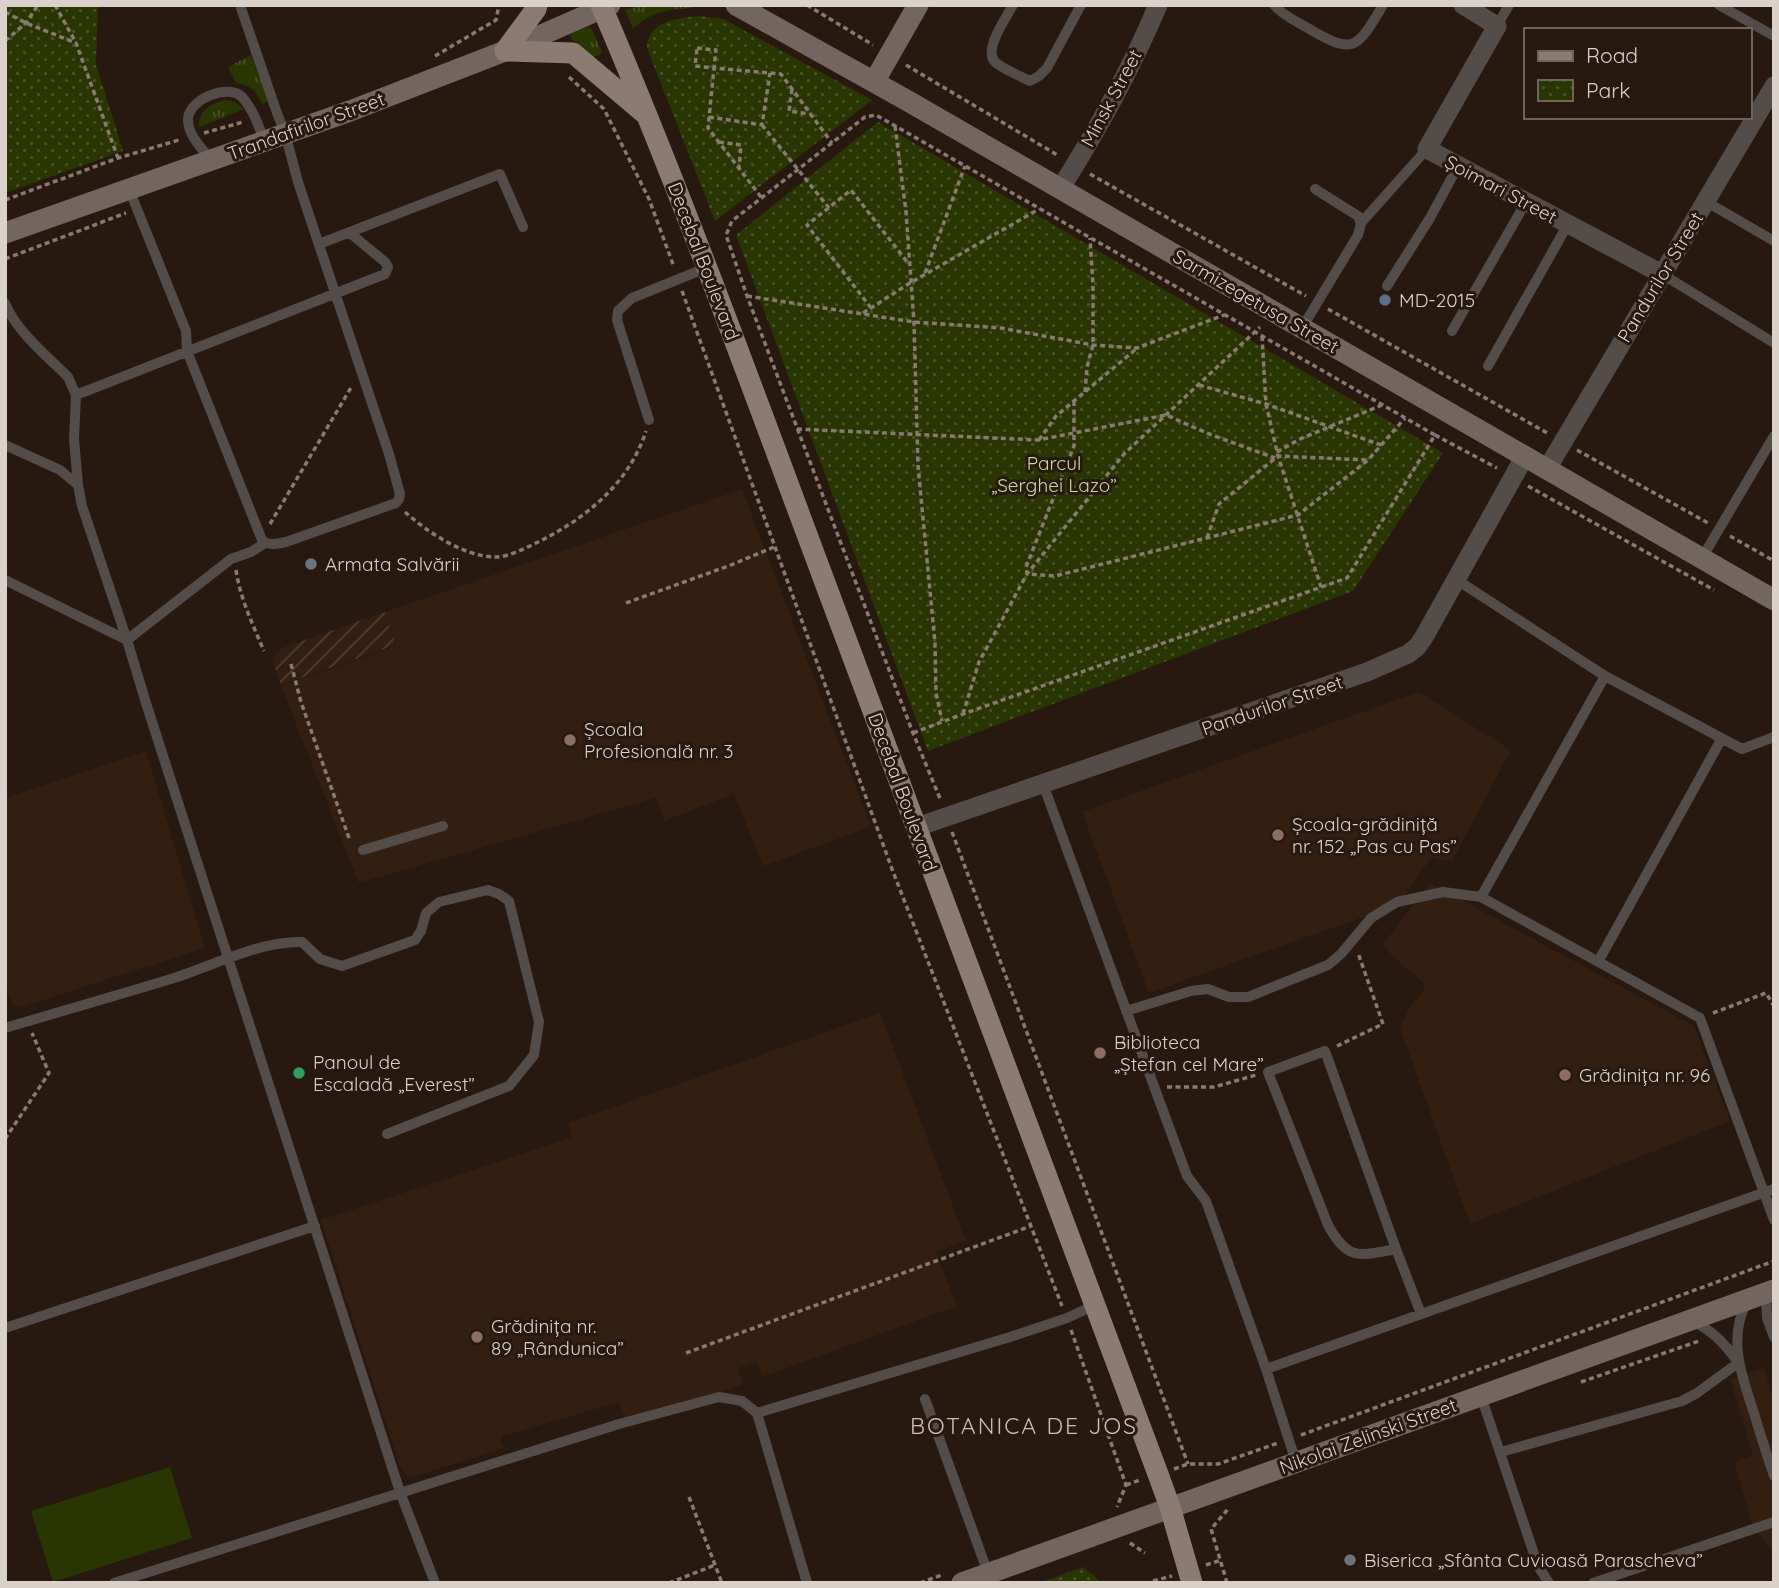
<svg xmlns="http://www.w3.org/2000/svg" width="1779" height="1588" font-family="Quicksand,sans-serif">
	<defs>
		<pattern id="industrial-furrows" width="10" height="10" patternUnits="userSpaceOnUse" patternTransform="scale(1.75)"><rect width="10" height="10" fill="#331e12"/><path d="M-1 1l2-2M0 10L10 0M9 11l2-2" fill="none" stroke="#503e33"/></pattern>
		<pattern id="grass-tufts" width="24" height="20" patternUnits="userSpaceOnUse" patternTransform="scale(1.75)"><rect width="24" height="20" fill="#2a3602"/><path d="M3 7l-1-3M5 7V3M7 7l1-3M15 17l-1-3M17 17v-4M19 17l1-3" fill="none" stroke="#485226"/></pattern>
		<pattern id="park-dots" width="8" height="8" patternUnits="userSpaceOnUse" patternTransform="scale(1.75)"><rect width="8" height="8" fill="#2a3602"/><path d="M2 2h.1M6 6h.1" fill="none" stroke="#485226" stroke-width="1.8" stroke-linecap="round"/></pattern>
	</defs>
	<rect width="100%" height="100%" fill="#271910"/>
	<!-- built -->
	<path fill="#331e12" d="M742 489 871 827 763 866 734 794 664 821 656 798 359 883 281 686 396 646 385 612Z
		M1419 692 1511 750 1452 861 1438 860 1432 857 1397 905 1149 993 1082 812Z
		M146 751 205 948 18 1008 13 1006 5 983V798Z
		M1430 883 1694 1026 1730 1121 1470 1224 1400 1028 1410 1007 1425 989 1423 982 1392 956 1383 944Z
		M880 1013 966 1241 936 1252 957 1306 762 1377 757 1362 738 1368 743 1384 639 1423 624 1417 619 1402 503 1436 501 1441 504 1448 409 1478 400 1467 321 1220 572 1137 568 1123Z
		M1764 1368 1774 1400V1551L1754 1529 1734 1462 1753 1455 1730 1379Z"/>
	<!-- industrial -->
	<path fill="url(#industrial-furrows)" d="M385 612 396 645 281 685 272 660 282 648Z"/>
	<!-- grass -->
	<path fill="url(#grass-tufts)" d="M642 5H693V8C667 9 654 11 633 28L625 10Z
		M587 27 591 28 602 52 597 56H591L571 38 570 36 573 32Z
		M251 55 268 101 262 104C255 90 253 86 236 83L228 67Z
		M225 100 235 102 244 109 199 127C198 111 211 103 225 100Z"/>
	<!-- park -->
	<path fill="url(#park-dots)" d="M5 5H98L96 64 123 151 5 193Z
		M699 16 723 19 872 100 715 221 647 48C648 20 678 18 699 16Z
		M878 122 1443 453 1353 591 928 751 736 235Z
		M1083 1567 1102 1583H1039Z"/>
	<!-- garden -->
	<path fill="#2a3602" d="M170 1467 192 1538 53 1582 31 1511Z"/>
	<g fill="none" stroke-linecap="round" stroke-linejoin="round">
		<!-- path -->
		<path stroke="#867a73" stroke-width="3.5" stroke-dasharray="5 3.5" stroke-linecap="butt" d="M55 5 75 41
			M807 5 873 45
			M5 12 26 23 76 43 118 158
			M5 41 26 23 38 5
			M697 48 716 50 714 68 695 66Z
			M435 56 496 20 499 5
			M906 65 1059 156
			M569 77 604 109 649 199 674 267
			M792 89 789 111 810 114
			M709 117 762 125 770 73
			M762 125 829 208
			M895 126 906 212 914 322 918 466 935 643 936 693 942 721
			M204 133 243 122
			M719 142 741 145 739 168
			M1090 174 1306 296
			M761 197 708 128 714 68 781 74 832 143
			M5 200 118 158 179 140
			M5 259 126 213
			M925 273 965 166
			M682 291 892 869 1062 1306
			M747 296 914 322 1001 328 1093 345 1137 348 1224 315
			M871 308 807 225 851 190 908 263
			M1328 309 1549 434
			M863 313 910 283 1039 209
			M1262 336 1266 404 1278 456 1321 587
			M1199 385 1266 404 1381 445
			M1085 392 1087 367 1093 345V285L1090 238
			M1074 401V446L1026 567 1027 574 1055 576 1298 515 1368 460 1405 418
			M797 429 1038 440 1166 415 1209 434 1275 458
			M1435 435 1497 468
			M1039 440 1056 416 1135 350
			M1577 450 1708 523
			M1277 452 1300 439 1382 405
			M1528 486 1714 590
			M405 512C427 532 465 557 495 557 508 557 524 549 536 543 584 520 629 484 646 431
			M270 524 352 386
			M1730 536 1774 561
			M1207 538 1219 504 1278 456 1367 460
			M236 570C240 598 253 625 264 651
			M626 603 731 565 774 547
			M291 664 301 702 349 838
			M963 714 979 662 1027 574 1124 454 1260 327
			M913 733 963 714 1347 578 1435 435 876 115 865 117 732 221 726 235 747 296 913 733 941 801
			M952 832 1188 1464
			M1713 1013 1766 993 1774 1006
			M1337 1046 1383 1024 1358 953
			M1167 1087H1214L1256 1075
			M5 1139 49 1073 32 1033
			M1071 1330 1126 1485 1117 1507
			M686 1353 1031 1226
			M1581 1382 1699 1341
			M1301 1435 1774 1261
			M1174 1469 1188 1464H1218L1278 1443
			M1126 1485 1140 1480
			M689 1497 722 1583
			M1130 1543 1145 1553
			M1206 1565 1221 1560
			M1153 1581 1172 1576
			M669 1583 715 1565
			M920 1583 944 1574
			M1227 1583 1211 1529 1228 1509"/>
		<!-- lane -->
		<path stroke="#544c48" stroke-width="10" d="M1013 5C1006 18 983 50 995 62 1003 69 1020 76 1030 81L1039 76 1047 68 1081 5
			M1274 5C1282 15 1296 21 1306 27 1353 55 1356 51 1383 5
			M1719 5 1774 36
			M1497 26 1509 5
			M211 160C202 148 187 135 188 118 190 99 228 83 242 97 253 109 259 126 264 141
			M129 189 186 331 187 351 262 540C268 546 277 544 286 542L396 503 399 499 400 494 389 454 298 182 285 133 277 113 240 5
			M1705 201 1774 241
			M1361 223 1427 149
			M319 244 500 174 523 227
			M1662 274 1774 343
			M1387 286 1430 218 1458 166
			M5 303C16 331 47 356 68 377L76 395 74 439 78 485 82 506 127 640 146 703 400 1492 435 1583
			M1302 328 1358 235 1361 223 1358 216 1315 189
			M1452 331 1526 202
			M1488 366 1568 224
			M76 395 385 274 388 267 385 262 350 233
			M649 420 617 320 618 311 632 298 706 268
			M5 445 60 470 78 485
			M1702 558 1774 436
			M5 580 127 640 231 559 251 552 265 543
			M1457 580 1605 676 1481 897 1700 1018 1774 1220
			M1605 676 1742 749 1774 737
			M1043 784 1187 1176 1206 1201 1266 1369
			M363 850 443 826
			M1598 962 1722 738
			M1126 1011 1191 991 1208 989 1229 997H1248L1328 965 1341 954 1371 918 1397 902 1443 892 1481 897
			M5 1028C62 1011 118 995 174 978 215 965 259 941 302 942L320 959 342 966 415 940 421 931 426 913 439 902 488 890 499 894 509 901 539 1022 534 1055 509 1086 387 1134
			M1396 1249C1358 1256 1348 1261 1328 1225L1268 1072 1325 1051 1396 1249 1421 1314
			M1766 1293 1767 1318 1774 1337
			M1747 1302C1727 1338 1742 1377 1754 1413 1760 1434 1767 1455 1774 1476
			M1693 1321C1714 1332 1724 1343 1738 1362
			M5 1328 315 1226
			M1481 1396 1538 1566 1549 1583
			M925 1399 988 1573
			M1501 1452 1682 1401 1697 1393 1738 1363
			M1296 1462 1266 1369 1774 1189
			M114 1583 619 1424 719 1397 742 1401 757 1413
			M807 1583 757 1413 1010 1337 1067 1318 1095 1305
			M1593 1583 1774 1522"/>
		<!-- street -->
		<path stroke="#544c48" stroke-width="19" d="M1463 5 1497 26 1427 149 1662 274
			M1060 189C1097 131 1131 69 1158 5
			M1547 469 1774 86
			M917 827 1367 672 1408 654 1417 647 1424 637 1525 456"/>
		<!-- secondary -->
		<path stroke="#736660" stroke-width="21" d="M736 5 908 101 1774 600
			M874 82 918 5
			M5 233 350 111 505 51 610 5
			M962 1583 1774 1290"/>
		<!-- primary -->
		<path stroke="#8b7b72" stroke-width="21" d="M601 5C681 192 750 382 821 572 934 872 1046 1173 1158 1474L1170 1507 1192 1583
			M505 51 573 53 644 113
			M505 51 536 9 537 5"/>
	</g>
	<!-- markers -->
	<circle fill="#5c6f8a" stroke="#271910" stroke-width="2.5" cx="1385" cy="300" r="7"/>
	<g fill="#6b7280" stroke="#271910" stroke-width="2.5">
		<circle cx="311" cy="564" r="7"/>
		<circle cx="1350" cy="1560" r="7"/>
	</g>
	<g fill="#8d6e63" stroke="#271910" stroke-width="2.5">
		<circle cx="570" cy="740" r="7"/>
		<circle cx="1278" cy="835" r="7"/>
		<circle cx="1100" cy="1053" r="7"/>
		<circle cx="1565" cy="1075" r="7"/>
		<circle cx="477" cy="1337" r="7"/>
	</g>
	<circle fill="#2e9e5b" stroke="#271910" stroke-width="2.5" cx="299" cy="1073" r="7"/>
	<g text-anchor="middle" stroke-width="6" stroke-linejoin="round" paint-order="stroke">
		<!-- street labels -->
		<g font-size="19" fill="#dbd1cb" stroke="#271910">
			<text transform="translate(1111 98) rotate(-62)" y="7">Minsk Street</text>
			<text transform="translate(306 126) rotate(-20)" y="7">Trandafirilor Street</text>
			<text transform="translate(1501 189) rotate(28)" y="7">Șoimari Street</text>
			<text transform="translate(704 261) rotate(69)" y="7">Decebal Boulevard</text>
			<text transform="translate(1660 277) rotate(-59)" y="7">Pandurilor Street</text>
			<text transform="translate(1256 301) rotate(30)" y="7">Sarmizegetusa Street</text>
			<text transform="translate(1272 705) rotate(-19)" y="7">Pandurilor Street</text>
			<text transform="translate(903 792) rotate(70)" y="7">Decebal Boulevard</text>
			<text transform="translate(1368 1436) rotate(-20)" y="7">Nikolai Zelinski Street</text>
		</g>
		<!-- poi labels -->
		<g font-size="19" fill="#dbd1cb" stroke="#271910" text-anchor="start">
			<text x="1399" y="307">MD-2015</text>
			<text x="325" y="571">Armata Salvării</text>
			<text x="584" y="736">Școala<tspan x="584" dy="22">Profesională nr. 3</tspan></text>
			<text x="1292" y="831">Școala-grădiniță<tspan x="1292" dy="22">nr. 152 „Pas cu Pas”</tspan></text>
			<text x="1114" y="1049">Biblioteca<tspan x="1114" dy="22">„Ștefan cel Mare”</tspan></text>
			<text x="313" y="1069">Panoul de<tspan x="313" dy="22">Escaladă „Everest”</tspan></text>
			<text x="1579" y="1082">Grădinița nr. 96</text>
			<text x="491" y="1333">Grădinița nr.<tspan x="491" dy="22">89 „Rândunica”</tspan></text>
			<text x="1364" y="1567">Biserica „Sfânta Cuvioasă Parascheva”</text>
		</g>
		<!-- park labels -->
		<g font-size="19" fill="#c6dd90" stroke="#271910">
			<text x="1054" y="470">Parcul<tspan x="1054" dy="22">„Serghei Lazo”</tspan></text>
		</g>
		<!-- quarter labels -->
		<g font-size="23" letter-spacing="2" fill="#d1bdb1" stroke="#271910">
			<text x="1024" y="1434">BOTANICA DE JOS</text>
		</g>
	</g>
	<!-- border -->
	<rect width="1779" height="1588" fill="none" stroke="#dbd1cb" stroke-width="14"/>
	<!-- legend -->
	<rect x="1524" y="28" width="228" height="91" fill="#271910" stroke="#6f635b" stroke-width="2"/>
	<rect x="1538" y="51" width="35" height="10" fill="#8b7b72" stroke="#6f635b" stroke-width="2"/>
	<text x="1586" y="63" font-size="21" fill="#dbd1cb">Road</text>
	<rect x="1538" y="80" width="35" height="21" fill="url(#park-dots)" stroke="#6f635b" stroke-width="2"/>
	<text x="1586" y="98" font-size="21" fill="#dbd1cb">Park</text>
</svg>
